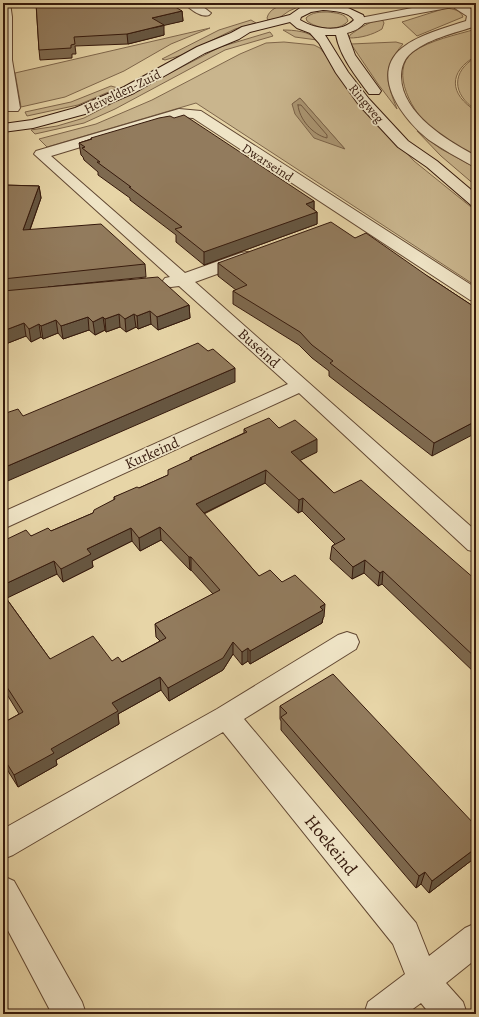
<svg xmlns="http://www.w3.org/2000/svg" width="479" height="1017" font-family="Alegreya,serif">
	<rect width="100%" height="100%" fill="#e7d5a7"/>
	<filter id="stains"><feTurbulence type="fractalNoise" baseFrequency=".005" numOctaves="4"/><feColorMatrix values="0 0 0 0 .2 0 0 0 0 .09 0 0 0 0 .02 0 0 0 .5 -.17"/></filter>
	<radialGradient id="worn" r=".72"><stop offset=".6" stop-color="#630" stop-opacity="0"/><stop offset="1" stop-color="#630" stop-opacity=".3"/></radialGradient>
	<!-- green -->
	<path fill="#c9b58d" stroke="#7f674c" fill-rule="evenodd" d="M287 3H307L289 11 279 18 268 20 267 18C269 9 279 6 287 3Z
		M446 8C453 9 461 10 463 17L417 36 402 22Z
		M328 12C335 13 346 13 348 21 339 32 317 29 307 21L306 18C312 12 320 12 328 12Z
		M382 19 384 23 382 29C372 35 361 38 349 38L350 35C360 28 370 21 382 19Z
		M251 20 256 23 235 29 182 55 165 60 162 59 219 30Z
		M210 28 171 44 124 71 65 97 21 107 15 73Z
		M476 29V56C448 72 449 94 476 111V156C461 148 445 140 432 129 414 115 388 71 413 52 430 40 456 35 476 29Z
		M283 30C293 30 310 31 317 40L295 37Z
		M270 32 273 36 225 50 115 109 84 123 35 134 31 130 57 126 84 118 220 47Z
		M284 42 314 45 320 48 374 117 414 161 476 211V286L196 103 47 147 39 139 96 124 152 100 240 54 266 43ZM300 98 344 148V149L292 104Z
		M396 42 403 44C382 68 386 81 397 109L378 84 351 44Z
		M476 57V110C452 94 451 72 476 57Z
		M111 86 118 88 78 105 27 116 25 112 71 102Z
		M417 131 441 149 476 168V186L441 156Z"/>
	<!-- water -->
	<path fill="#aa9572" stroke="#7b6349" d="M300 98 345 149 314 138 295 114 292 104Z"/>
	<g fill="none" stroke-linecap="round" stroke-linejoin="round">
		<!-- shore -->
		<path stroke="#70573f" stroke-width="1" d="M298 105H301L327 135V138C313 135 299 119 298 105Z"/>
		<!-- street casing -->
		<g stroke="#624833" stroke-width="2">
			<path id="street" d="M3 3H10L12 17V60L20 108 18 111H8L6 108 3 84Z
				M184 3H198L211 13 209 15C201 18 190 9 184 3Z
				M438 3H462L476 12V26C455 33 426 39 409 55 403 61 401 69 401 77 402 114 448 141 476 156V166L471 165C457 157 442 149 429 140 405 121 368 76 402 48 420 34 445 28 466 21L467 16 453 7 360 24 356 23 354 21 356 19 360 18Z
				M179 109 201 111 476 288V301L470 300 193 118 180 117 51 156 185 273 241 253 247 252 253 253 255 257 253 261 195 282 476 531V552L468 550 299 393 3 529V512L288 384 179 286 171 287 165 286 162 282 165 278 170 277 34 154 36 151Z
				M347 632 356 635 359 642 356 649 244 719 416 923 429 956 465 928 476 923V959L446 983 463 1002 467 1014H430L421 1003 406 1014H364L368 1002 405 974 393 944 223 732 13 855 3 859V829L217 709 338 635Z
				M3 876 14 881 82 1002 86 1014H52L3 921Z"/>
		</g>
		<!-- secondary casing -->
		<g stroke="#35190c" stroke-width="2">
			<path id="secondary" d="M323 4 346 7 363 15 366 21C361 28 355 31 347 33L355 55 381 91 379 94H369C356 76 340 57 336 35H325L348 72 369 99 408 141 437 161 476 194V207L471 205 427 167 398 147 359 105 336 73 319 43 310 33 297 28 290 22 250 32 239 39 205 53 134 93 85 114 33 128 3 132V124L32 120 75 108 124 87 197 47 231 33 242 27 290 15 300 8ZM323 10C333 11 348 11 354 20 340 34 315 29 300 20L301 17 311 12Z"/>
		</g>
		<!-- street -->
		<use href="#street" fill="#efe4c6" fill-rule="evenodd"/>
		<!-- secondary -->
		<use href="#secondary" fill="#efe4c6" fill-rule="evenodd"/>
	</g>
	<!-- wall -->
	<path fill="#7e6a50" stroke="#35190c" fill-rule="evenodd" d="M36 3 182 11 183 21 163 25 164 35 128 44 75 46 76 54H72V58L40 60 39 50Z
		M91 138 314 201V210L317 212V224L204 265 176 242V235L130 200V198L98 175V172L84 160 83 157 81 155 79 143 91 139Z
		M3 185 39 186 41 198 30 230 145 264 146 277 48 287 189 305 190 318 158 330 151 324 138 329 136 327 126 332 120 327 106 332 105 330 95 335 89 330 63 339 58 333 43 339 41 337 31 342 26 336 3 345Z
		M355 238 429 277 476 308 432 456 329 376V371L312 358 299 345 233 304V291L236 290 218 276V263Z
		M279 428 317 452 300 460 334 493 476 580V674L382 584 378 586 364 573 352 579 330 559 332 546 335 544 302 511 298 513 265 483 204 514 259 576 282 582 324 617 323 618 322 623 250 664 248 661 242 665 233 654 223 670 169 701 161 690 118 714 119 724 56 760 57 765 18 787 3 763V723L19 714 3 688V541L31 536 51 531 93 513 114 500V497L139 488 168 475 190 460V458L244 433V429ZM161 540 190 570H191L213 594 155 624 156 637 160 641 122 662 50 659 6 598 57 574 63 582 93 567 92 561 132 541 140 551Z
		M280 706 476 826V857L429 893 421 884 416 888 281 730V721L280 719Z"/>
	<!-- shaded-wall -->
	<path fill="#665641" stroke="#35190c" d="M182 11 183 21 153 28 152 18Z
		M164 25V35L128 44 127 34Z
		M39 186 41 198 25 243 23 230Z
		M314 201V213L317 212V224L204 265V252L306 204Z
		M189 305 190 318 158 330 157 317Z
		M150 311 151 324 138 329 137 316Z
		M119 314 120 327 106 332 105 319Z
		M134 314 136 327 126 332 125 319Z
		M88 317 89 330 63 339 61 326Z
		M103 317 105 330 95 335 93 322Z
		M56 320 58 333 43 339 41 326Z
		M24 323 26 336 3 345V331Z
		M39 324 41 337 31 342 29 329Z
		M235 368V382L3 483V468Z
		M476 421V433L432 456 434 443Z
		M317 439V452L291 465V452Z
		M266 470 265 483 196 517V504Z
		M303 498 302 511 298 513 299 500Z
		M160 527 161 540 140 551 139 538Z
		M131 528 132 541 92 561 93 567 63 582 61 569 87 549Z
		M189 557H191V570H190Z
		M365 560 364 573 352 579 353 567Z
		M54 561 57 574 3 600V585Z
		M383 571 382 584 378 586 380 573Z
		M325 604 324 617 323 618 322 623 250 664V651Z
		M233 642V654L223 670 169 701 168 688Z
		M248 648V661L242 665V652Z
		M160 677 161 690 118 714 119 724 56 760 57 765 18 787 14 775 112 703Z
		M476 848V857L429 893 432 881Z
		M425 872 421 884 416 888 419 876Z
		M3 988 6 995 3 997Z"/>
	<!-- building -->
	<path fill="#927b5d" stroke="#35190c" d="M36 3H169L182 11 152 18 164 25 127 34 74 37 75 44 71 45V48L39 50Z
		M184 115 314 201 306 204 317 212 204 252 175 229 182 227 129 187H131L97 162H100L82 148 85 147 79 143 92 139 91 138 159 118 170 116 174 118Z
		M3 185 39 186 23 230 101 224 145 264 3 279Z
		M331 222 355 238 366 233 429 277 476 308V421L434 443 330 363 333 361 312 345 300 332 233 291 247 285 218 263Z
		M158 277 189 305 157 317 150 311 137 316 134 314 125 319 119 314 105 319 103 317 93 322 88 317 61 326 56 320 41 326 39 324 29 329 24 323 3 331V291Z
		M198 343 208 351 213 349 235 368 3 468V414L18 409 23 416Z
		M269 418 279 428 295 420 317 439 291 452 334 493 361 480 476 580V658L383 571 380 573 365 560 353 567 332 546 345 539 303 498 299 500 266 470 196 504 259 576 270 570 282 582 295 575 325 604 320 607 323 610 250 651 248 648 242 652 233 642 223 658 168 688 160 677 112 703 118 711 51 749 54 753 14 775 3 757V723L23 712 3 681V594L50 659 93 636 112 661 118 657 122 662 166 638 155 624 220 590 191 557H189L160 527 139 538 131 528 87 549 91 554 61 569 54 561 3 585V541L26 530 31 536 48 528 51 531 93 513 94 510 115 499 114 497 137 487 139 488 168 475V470L192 459 190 458 247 432 244 429Z
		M333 674 476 826V848L432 881 425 872 419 876 281 717 287 713 280 706Z"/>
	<g text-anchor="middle" stroke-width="3.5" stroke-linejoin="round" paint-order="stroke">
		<!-- far-street labels -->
		<g font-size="13" fill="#35190c" stroke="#efe4c6">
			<text transform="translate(122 91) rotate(-26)" y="5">Heivelden-Zuid</text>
			<text transform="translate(367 103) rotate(50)" y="5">Ringweg</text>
			<text transform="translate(268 162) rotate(33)" y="5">Dwarseind</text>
		</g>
		<!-- street labels -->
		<g font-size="15" fill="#35190c" stroke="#efe4c6">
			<text transform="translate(259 348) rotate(42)" y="5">Buseind</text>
			<text transform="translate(152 453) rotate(-24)" y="5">Kurkeind</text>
		</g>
		<!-- near-street labels -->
		<g font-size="18" fill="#35190c" stroke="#efe4c6">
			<text transform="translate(331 845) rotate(51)" y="6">Hoekeind</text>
		</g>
	</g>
	<!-- margin -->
	<rect width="479" height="1017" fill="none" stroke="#e7d5a7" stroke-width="16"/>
	<rect x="4" y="4" width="471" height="1009" fill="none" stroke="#35190c" stroke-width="2"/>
	<rect x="8" y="8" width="463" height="1001" fill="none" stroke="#35190c"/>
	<rect width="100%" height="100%" filter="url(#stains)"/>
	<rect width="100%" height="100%" fill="url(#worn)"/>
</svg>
